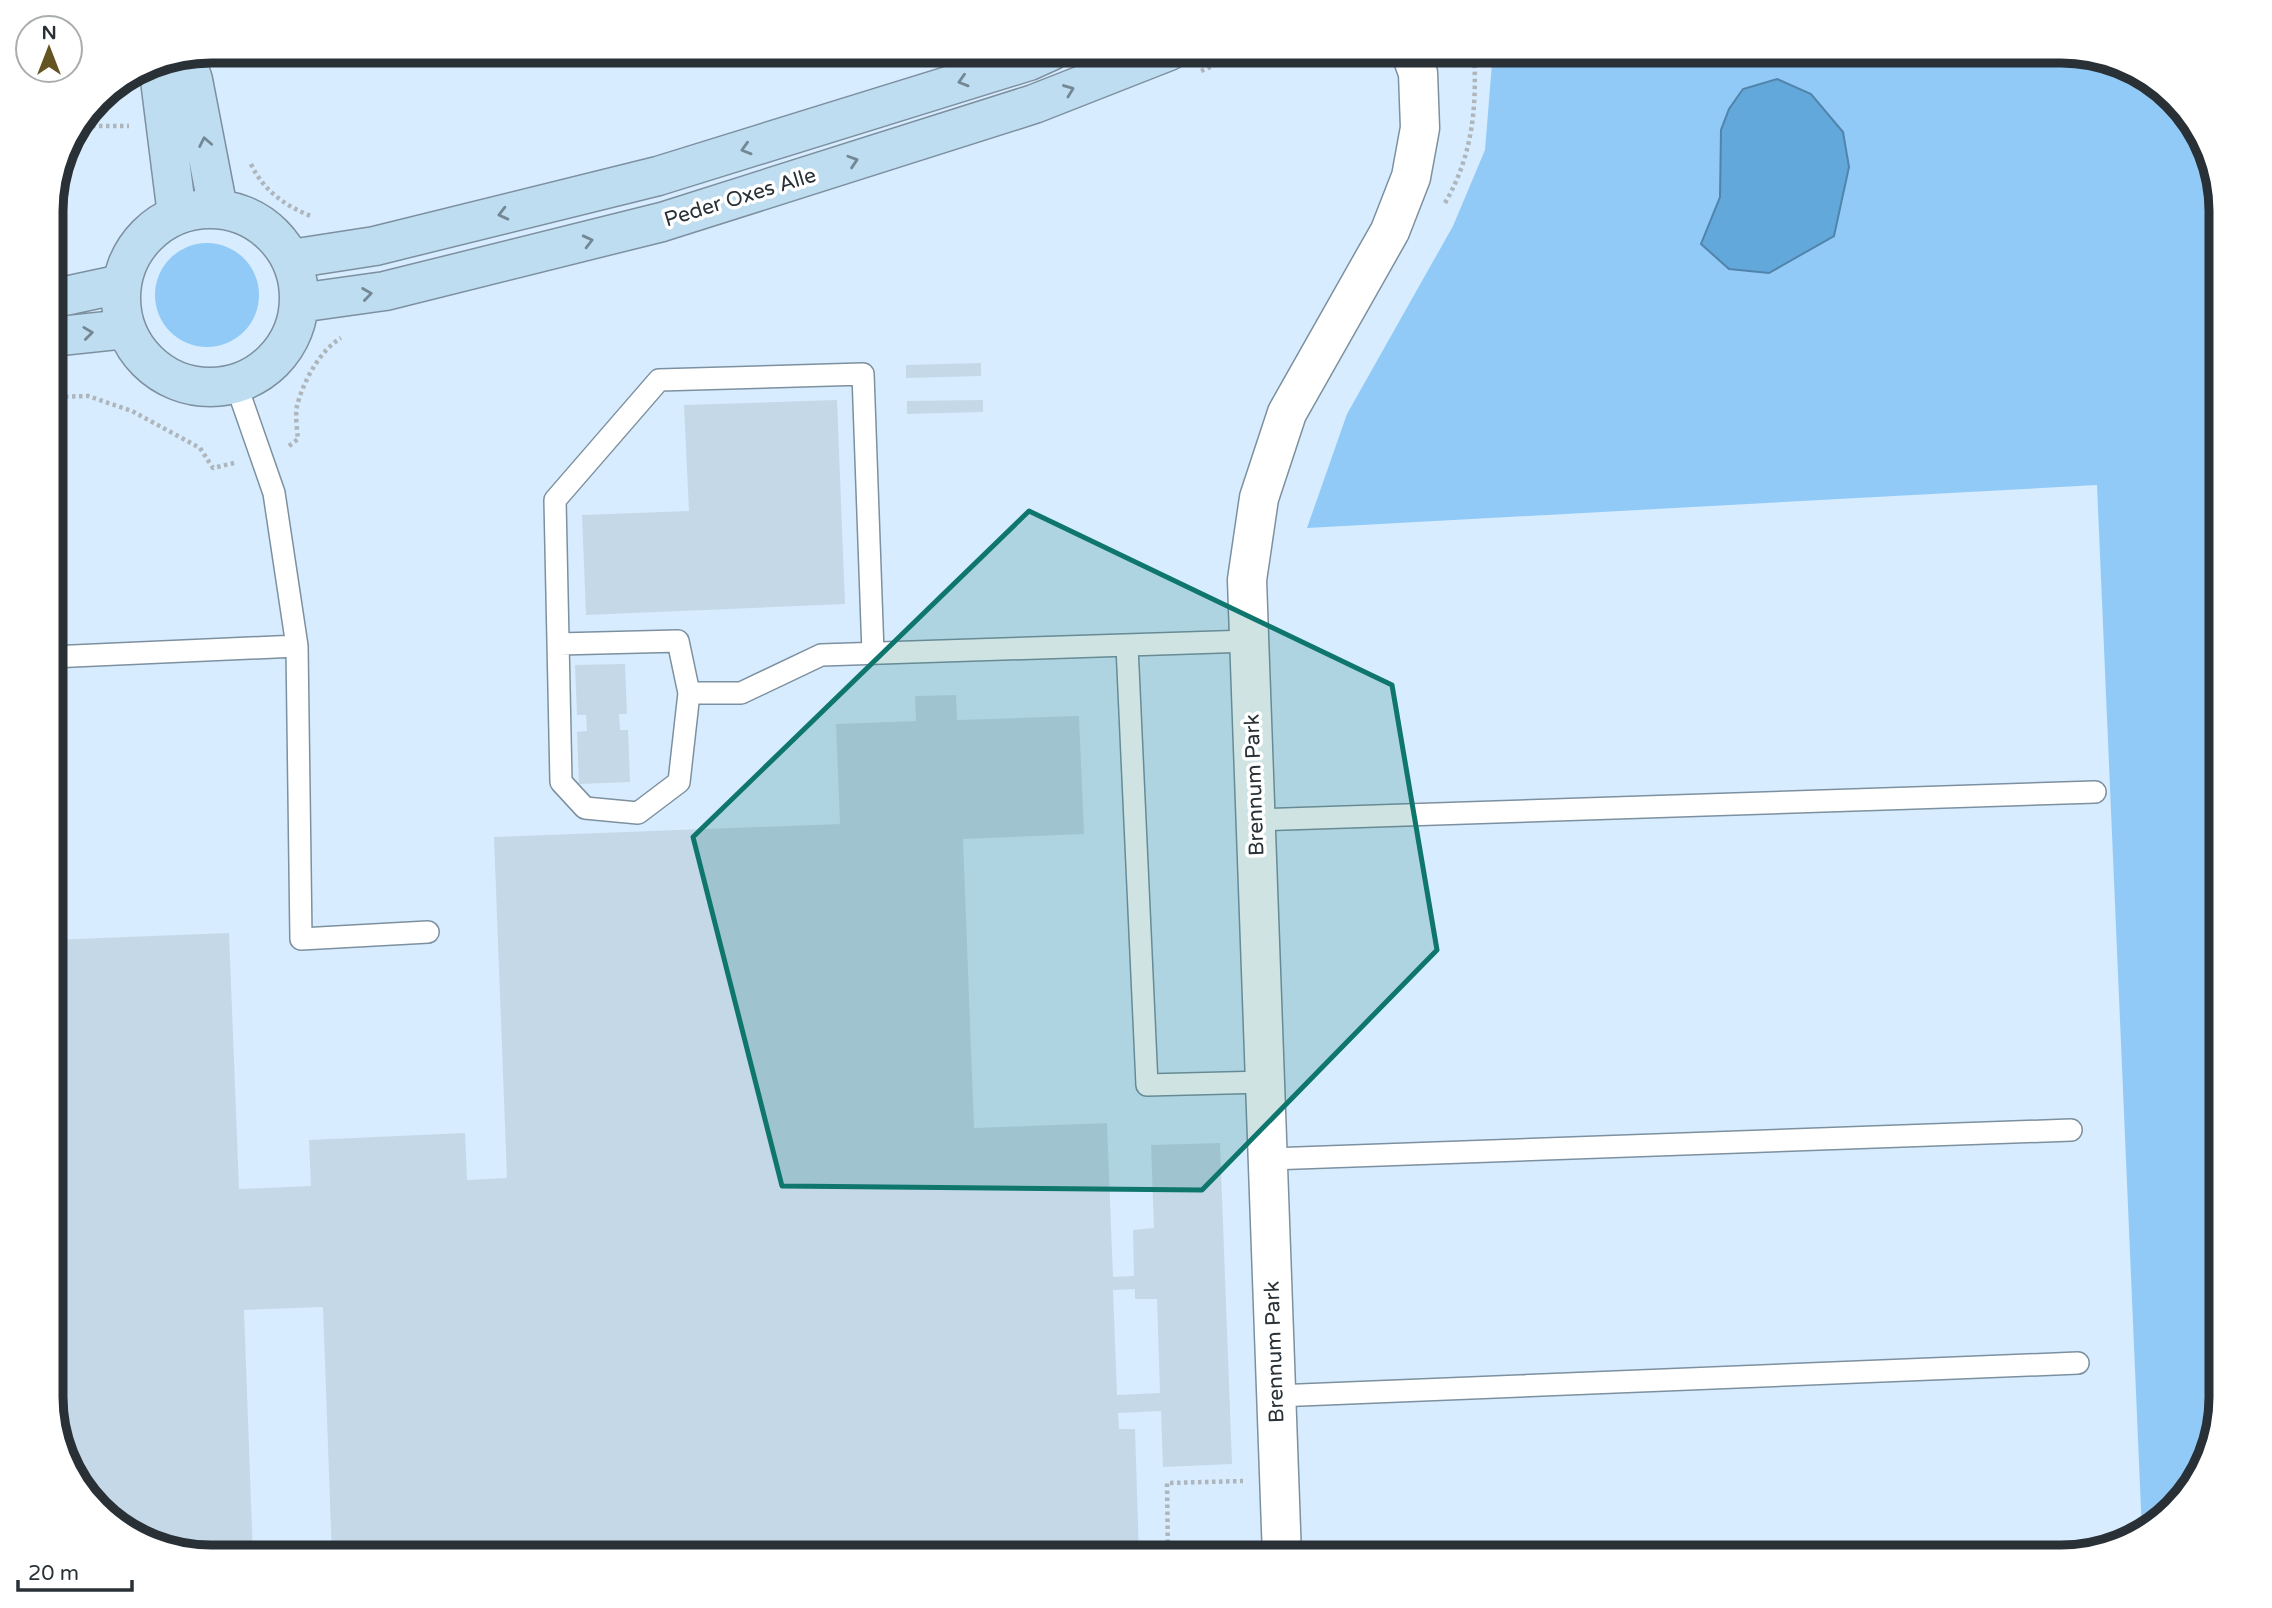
<svg xmlns="http://www.w3.org/2000/svg" width="2272" height="1608" font-family="'Varela Round',sans-serif">
	<rect width="100%" height="100%" fill="#eff7fe"/>
	<!-- built -->
	<path fill="#d7ecfe" d="M211 51H2061L2158 84 2205 140 2221 211V1397L2188 1494 2132 1541 2061 1557H211L114 1524 72 1477 51 1407V200L67 140 105 91 150 63Z"/>
	<!-- green -->
	<path fill="#91caf7" d="M1493 51H2061L2158 84 2205 140 2221 211V1397L2188 1494 2142 1532 2097 485 1307 528 1347 414 1453 226 1485 150Z
		M155 295a52 52 0 1 1 104 0a52 52 0 1 1-104 0Z"/>
	<!-- water -->
	<path fill="#62a8db" stroke="#5184aa" stroke-width="2" d="M1777 79 1811 94 1843 132 1849 167 1834 236 1769 273 1729 269 1701 244 1720 197 1721 130 1729 109 1743 89Z"/>
	<!-- building -->
	<path fill="#c4d8e8" fill-rule="evenodd" d="M594 51H623L621 58Z
		M981 363V376L906 378V365Z
		M837 400 845 604 586 615 582 515 689 511 684 405Z
		M983 400V412L907 414V401Z
		M625 664 627 714H619L620 730H628L630 782 579 784 577 732 587 731 586 715H577L575 665Z
		M956 695 957 720 1079 716 1084 834 963 839 974 1128 1107 1123 1113 1277 1134 1276 1133 1230 1154 1228 1151 1145 1220 1143 1232 1464 1163 1467 1161 1411 1118 1413 1119 1429H1135L1139 1557H332L323 1307 244 1310 253 1557H211L114 1524 72 1477 51 1407V940L229 933 239 1189 311 1186 309 1140 465 1133 467 1180 507 1178 494 837 840 824 836 724 916 721 915 696ZM1135 1289V1299H1157L1160 1393 1117 1395 1113 1290Z"/>
	<g fill="none" stroke-linecap="round" stroke-linejoin="round">
		<!-- lane casing -->
		<g stroke="#7d909f" stroke-width="24">
			<path id="lane" d="M559 644 678 641 689 693H741L821 655 1249 641
				M297 646 301 939 428 932
				M1127 646 1147 1085 1265 1082
				M51 657 297 646 274 493 236 384
				M689 693 679 782 638 813 585 808 561 782 555 500 659 380 863 374 873 653
				M1255 820 2095 792
				M1268 1159 2071 1130
				M1276 1396 2078 1363"/>
		</g>
		<!-- street casing -->
		<g stroke="#7d909f" stroke-width="41">
			<path id="street" d="M1282 1557 1247 580 1259 498 1287 413 1390 231 1411 177 1420 128 1418 73 1410 51"/>
		</g>
		<!-- secondary casing -->
		<g stroke="#7d909f" stroke-width="41">
			<path id="secondary" d="M185 56 193 80 218 209
				M160 61V80L177 215
				M121 298a89 89 0 1 1 178 0a89 89 0 1 1-178 0Z
				M291 259 375 246 658 176 1029 61 1051 51
				M51 299 121 284
				M299 303 385 291 662 222 1034 104 1169 51
				M51 337 126 329"/>
		</g>
		<!-- path -->
		<path stroke="#aeb6bc" stroke-width="4.5" stroke-dasharray="3.5 3.5" stroke-linecap="butt" d="M1201 71 1247 51
			M78 126H129
			M251 164C263 190 285 206 311 216
			M1445 203C1473 155 1477 106 1474 51
			M51 397 88 396 132 411 200 448 213 468 234 463
			M289 446 298 439C297 429 295 416 297 406 303 382 320 350 341 338
			M1168 1557 1167 1483 1243 1481"/>
		<!-- lane -->
		<use href="#lane" stroke="#fff" stroke-width="21"/>
		<!-- street -->
		<use href="#street" stroke="#fff" stroke-width="38"/>
		<!-- secondary -->
		<use href="#secondary" stroke="#bfddf1" stroke-width="38"/>
	</g>
	<!-- one-way arrows -->
	<defs><path id="oneway-chevron" d="M-2-3.5L2.5 0L-2 3.5" fill="none" stroke-width="1.6" stroke-linecap="round" stroke-linejoin="round" transform="scale(1.75)"/></defs>
	<g stroke="#748794">
		<use href="#oneway-chevron" transform="translate(963 81) rotate(163)"/>
		<use href="#oneway-chevron" transform="translate(1069 90) rotate(-21)"/>
		<use href="#oneway-chevron" transform="translate(205 142) rotate(-101)"/>
		<use href="#oneway-chevron" transform="translate(746 149) rotate(163)"/>
		<use href="#oneway-chevron" transform="translate(853 161) rotate(-18)"/>
		<use href="#oneway-chevron" transform="translate(503 214) rotate(166)"/>
		<use href="#oneway-chevron" transform="translate(588 241) rotate(-14)"/>
		<use href="#oneway-chevron" transform="translate(367 294) rotate(-8)"/>
		<use href="#oneway-chevron" transform="translate(88 333) rotate(-7)"/>
	</g>
	<!-- marked area -->
	<path fill="#0f766e" fill-opacity="0.2" stroke="#0f766e" stroke-width="5" stroke-linejoin="round" d="M1029 511 1392 685 1437 950 1202 1190 782 1186 693 837Z"/>
	<g text-anchor="middle" stroke-width="7" stroke-linejoin="round" paint-order="stroke">
		<!-- street labels -->
		<g font-size="21" fill="#293137" stroke="#fff">
			<text transform="translate(740 197) rotate(-17)" y="7">Peder Oxes Alle</text>
			<text transform="translate(1254 785) rotate(-92)" y="7">Brennum Park</text>
			<text transform="translate(1274 1352) rotate(-92)" y="7">Brennum Park</text>
		</g>
	</g>
	<!-- crop -->
	<path d="M0 0H2272V1608H0ZM211 63H2061A148 148 0 0 1 2209 211V1397A148 148 0 0 1 2061 1545H211A148 148 0 0 1 63 1397V211A148 148 0 0 1 211 63Z" fill="#fff" fill-rule="evenodd"/>
	<path fill="none" stroke="#293137" stroke-width="9" d="M211 63H2061A148 148 0 0 1 2209 211V1397A148 148 0 0 1 2061 1545H211A148 148 0 0 1 63 1397V211A148 148 0 0 1 211 63Z"/>
	<!-- north arrow -->
	<g transform="translate(49 49)"><circle r="33" fill="#ffffff" stroke="#a9adaf" stroke-width="2"/>
	<path d="M0-5L12 26L0 18L-12 26Z" fill="#635421"/>
	<text y="-10" font-size="19" font-weight="bold" text-anchor="middle" fill="#293137">N</text>
	</g>
	<!-- scale -->
	<path d="M18 1580v10h114v-10" fill="none" stroke="#293137" stroke-width="3.5"/>
	<text x="28" y="1580" font-size="21" fill="#293137" stroke="#ffffff" stroke-width="5" paint-order="stroke">20 m</text>
</svg>
